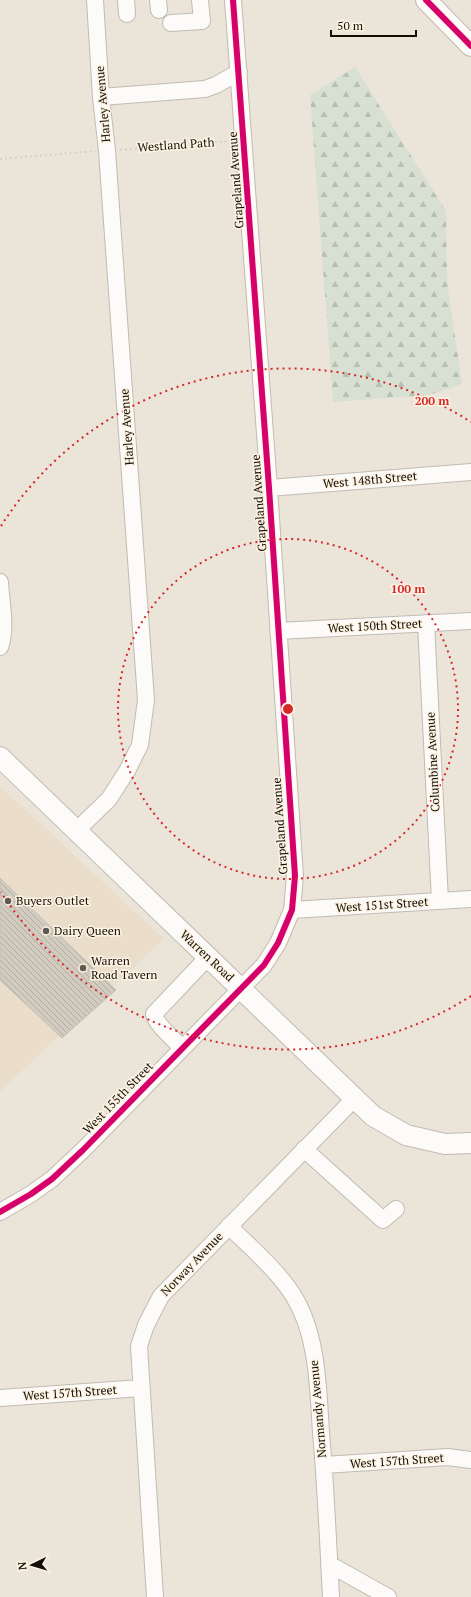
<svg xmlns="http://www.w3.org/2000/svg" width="471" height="1597" font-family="'PT Serif',serif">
	<defs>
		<pattern id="forest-firs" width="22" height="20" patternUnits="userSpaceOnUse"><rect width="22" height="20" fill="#d7e0d2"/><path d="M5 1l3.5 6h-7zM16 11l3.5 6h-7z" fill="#b8bfb3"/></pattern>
		<pattern id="building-back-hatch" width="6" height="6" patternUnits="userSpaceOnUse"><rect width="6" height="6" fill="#d2cbc0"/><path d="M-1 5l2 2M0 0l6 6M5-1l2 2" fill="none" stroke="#b3ada4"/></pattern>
	</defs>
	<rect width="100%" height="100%" fill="#ebe4d9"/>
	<!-- built -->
	<path fill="#eaddca" d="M0 786 164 939 0 1091Z"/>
	<!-- forest -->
	<path fill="url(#forest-firs)" d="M355 67 446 211 447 282 462 384 429 395 333 402 310 95Z"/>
	<!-- building -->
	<path fill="url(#building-back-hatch)" stroke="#c5c0b7" d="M0 878 116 990 62 1038 0 980Z"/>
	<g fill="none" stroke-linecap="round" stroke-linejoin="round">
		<!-- minor casing -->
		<g stroke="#c1bbb2" stroke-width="18">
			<path id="minor" d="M126 0 127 14
				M158 0 159 10
				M171 23 202 21 200 0
				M101 97 205 89 216 85 239 72
				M269 488 471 472
				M0 582C1 601 7 630 0 647
				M426 623 440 901
				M278 631 471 621
				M76 831 109 799 127 771 140 745 146 700 107 151 101 97 95 0
				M292 910 471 899
				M182 1048C175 1040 155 1024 154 1014L208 957
				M304 1149 383 1220 396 1209
				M0 1212 31 1194 52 1179 83 1150 264 965 278 943 292 910 295 876 269 488 233 0
				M229 1226C249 1246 278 1271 293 1295 318 1335 318 1387 321 1433 326 1488 328 1542 331 1597
				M0 1398 141 1388
				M324 1465 448 1457 471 1460
				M329 1564 388 1597
				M155 1597 139 1346 146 1325 161 1296 354 1099"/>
		</g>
		<!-- major casing -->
		<g stroke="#c1bbb2" stroke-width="22">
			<path id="major" d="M426 0 471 46
				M0 757 373 1116 406 1135 445 1144 471 1143"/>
		</g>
		<!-- path -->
		<path stroke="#d2d0cc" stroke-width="2" stroke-dasharray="2 3" stroke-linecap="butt" d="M120 150 230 141
			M0 159 95 151"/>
		<!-- minor -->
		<use href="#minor" stroke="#fcfbf9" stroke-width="16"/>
		<!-- major -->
		<use href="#major" stroke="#fcfbf9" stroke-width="20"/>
		<!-- cycleway casing -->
		<g stroke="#fef3e3" stroke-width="8">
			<path id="cycleway" d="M426 0 471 46
				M0 1212 31 1194 52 1179 83 1150 264 965 278 943 292 910 295 876 269 488 233 0"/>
		</g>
		<!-- cycleway -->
		<use href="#cycleway" stroke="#d6006c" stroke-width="6"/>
	</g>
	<!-- distance rings -->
	<g fill="none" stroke="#d62828" stroke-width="2" stroke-dasharray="2 4">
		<circle cx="288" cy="709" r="170"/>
		<path d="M471 996A340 340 0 0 1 1 892M1 526A340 340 0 0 1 471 422"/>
	</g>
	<!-- markers -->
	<g fill="#5f5a51" stroke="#fef3e3" stroke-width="1.5">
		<circle cx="8" cy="901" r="4"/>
		<circle cx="46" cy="931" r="4"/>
		<circle cx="83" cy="968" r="4"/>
	</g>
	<g text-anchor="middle" stroke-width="3" stroke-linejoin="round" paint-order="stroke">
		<!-- street labels -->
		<g font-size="12" fill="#130f08" stroke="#fef3e3">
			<text transform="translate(103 104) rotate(-95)" y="4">Harley Avenue</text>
			<text transform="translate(176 145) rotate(-4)" y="4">Westland Path</text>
			<text transform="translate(236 180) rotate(-94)" y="4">Grapeland Avenue</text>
			<text transform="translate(127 427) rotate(-94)" y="4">Harley Avenue</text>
			<text transform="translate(370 480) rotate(-5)" y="4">West 148th Street</text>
			<text transform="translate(259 503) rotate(-94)" y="4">Grapeland Avenue</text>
			<text transform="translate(375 626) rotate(-3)" y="4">West 150th Street</text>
			<text transform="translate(433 762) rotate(-93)" y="4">Columbine Avenue</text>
			<text transform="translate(280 826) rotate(-94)" y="4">Grapeland Avenue</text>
			<text transform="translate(382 905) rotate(-4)" y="4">West 151st Street</text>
			<text transform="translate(207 956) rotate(43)" y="4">Warren Road</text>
			<text transform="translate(118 1098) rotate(-46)" y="4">West 155th Street</text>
			<text transform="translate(192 1264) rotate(-46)" y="4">Norway Avenue</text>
			<text transform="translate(70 1393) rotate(-4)" y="4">West 157th Street</text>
			<text transform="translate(318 1409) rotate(-95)" y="4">Normandy Avenue</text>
			<text transform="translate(397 1461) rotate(-4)" y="4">West 157th Street</text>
		</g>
		<!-- poi labels -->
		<g font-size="12" fill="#130f08" stroke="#fef3e3" text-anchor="start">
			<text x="16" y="905">Buyers Outlet</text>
			<text x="54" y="935">Dairy Queen</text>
			<text x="91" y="965">Warren<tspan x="91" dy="14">Road Tavern</tspan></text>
		</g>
	</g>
	<circle cx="288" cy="709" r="6" fill="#d62828" stroke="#fef3e3" stroke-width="2"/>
	<g font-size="12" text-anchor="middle" font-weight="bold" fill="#d62828" stroke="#fef3e3" stroke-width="3" stroke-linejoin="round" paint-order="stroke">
		<text x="432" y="405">200 m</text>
		<text x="408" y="593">100 m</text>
	</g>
	<!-- north arrow -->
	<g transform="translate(32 1565) rotate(265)" stroke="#fef3e3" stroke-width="3" paint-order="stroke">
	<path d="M0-3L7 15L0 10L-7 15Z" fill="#130f08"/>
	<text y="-6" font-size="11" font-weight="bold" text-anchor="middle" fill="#130f08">N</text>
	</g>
	<!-- scale -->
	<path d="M331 30v6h85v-6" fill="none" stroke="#130f08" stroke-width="2"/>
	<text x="337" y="30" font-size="12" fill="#130f08" stroke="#fef3e3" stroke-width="3" paint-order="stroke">50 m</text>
</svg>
